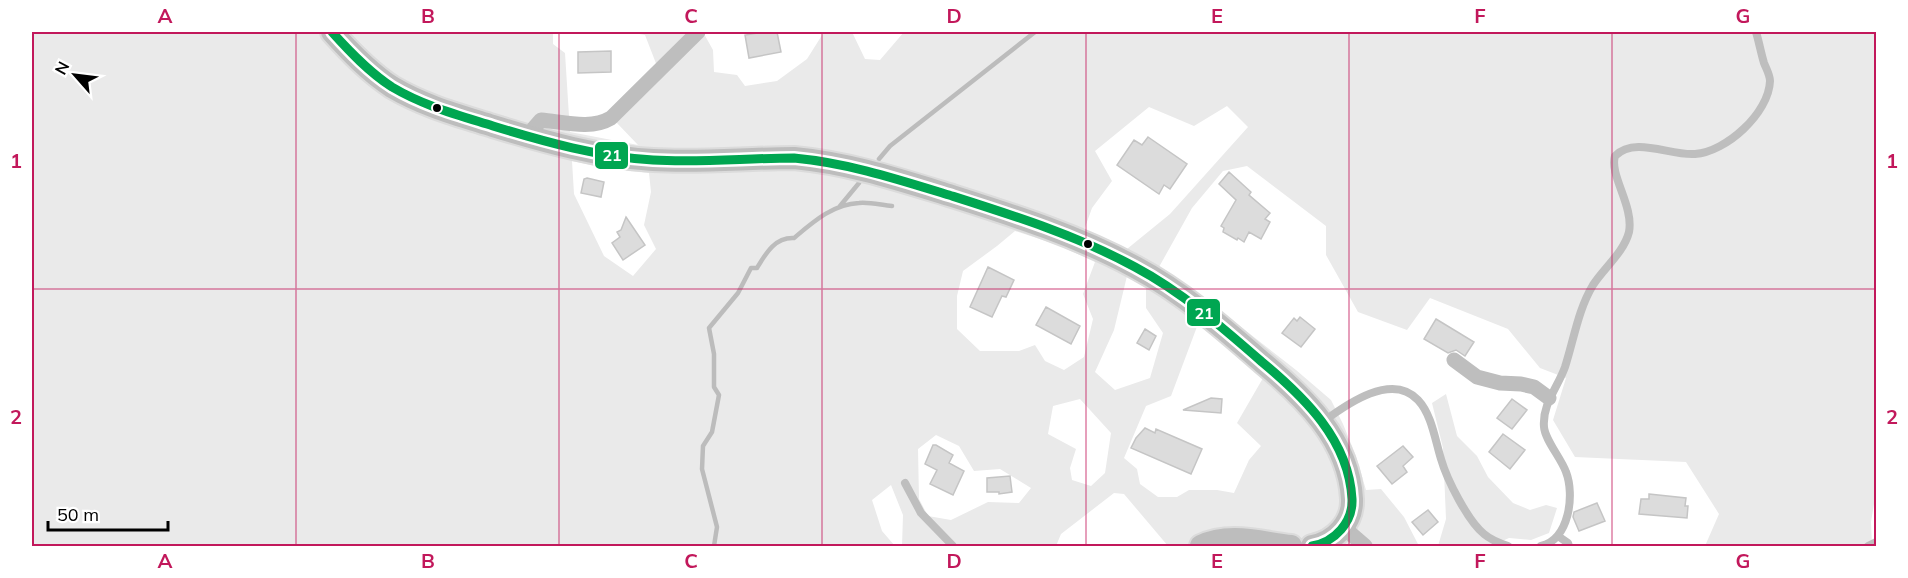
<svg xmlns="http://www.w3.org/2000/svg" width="1908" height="578" font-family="Mulish,sans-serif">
	<rect width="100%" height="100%" fill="#fff"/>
	<!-- green -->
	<path fill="#eaeaea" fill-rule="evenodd" d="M32 32H553V44L565 53 570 132 638 145 616 122 657 66 645 35 627 32H703L713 50 714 72 737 75 745 86 777 81 807 59 824 32H852L865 59 880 60 904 32H1876V492L1871 522 1872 546H1705L1719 514 1686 462 1575 457 1553 420 1566 378 1540 368 1508 329 1430 298 1407 330 1358 312 1326 255V226L1247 166 1223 171 1192 208 1159 267 1190 287 1296 370 1331 400 1343 424 1356 456 1366 490 1381 489 1404 517 1419 546H1168L1124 494 1114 493 1061 534 1056 546H902L903 515 891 485 872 500 882 531 895 546H32ZM1227 106 1248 127 1170 214 1127 249 1084 230 1092 208 1112 181 1095 151 1149 107 1194 126ZM572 161 608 169 649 173 651 192 644 225 656 249 633 276 604 256 574 194ZM1015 231 1058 245 1095 262 1083 294 1093 319 1084 357 1064 370 1045 361 1035 345 1019 351H980L957 329V296L963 271 997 246ZM1127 276 1146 288V308L1163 333 1150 378 1115 390 1095 372 1114 330ZM1198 324 1236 353 1263 378 1237 423 1261 446 1249 460 1234 493 1217 490H1189L1177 497H1158L1140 484 1137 469 1124 458 1146 406 1171 396ZM1080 399 1111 433 1105 473 1091 486 1072 480 1070 468 1076 449 1048 434 1053 406ZM936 435 959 446 974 471 1000 469 1031 488 1019 503 988 502 951 520 928 516 919 499 918 449Z
		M1446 394 1457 436 1477 456 1488 477 1513 503 1530 510 1546 505 1557 508 1549 533 1531 540 1509 538 1491 546H1438L1446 519 1443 448 1432 403Z"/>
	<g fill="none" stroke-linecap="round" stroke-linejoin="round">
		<!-- stream -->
		<path stroke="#bcbcbc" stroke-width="4.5" d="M879 159 890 146 1035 32
			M840 206 859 183
			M714 546 717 527 702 469 703 446 712 432 719 395 714 387V354L709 328 738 293 751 268H757C766 253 775 237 794 238 813 222 833 204 859 203 870 202 881 205 892 206"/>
	</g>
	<!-- building -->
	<path fill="#dcdcdc" stroke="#c5c5c5" stroke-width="1.5" d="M764 32H777L781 52 749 58 745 35Z
		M611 51V72L578 73V52Z
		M1148 137 1187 164 1170 189 1164 185 1159 194 1117 165 1134 140 1142 145Z
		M1229 172 1251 192 1249 195 1270 213 1265 219 1270 222 1261 239 1249 232 1244 242 1238 238 1237 240 1223 232 1224 228 1221 226 1236 200 1219 184Z
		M587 178 604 182 601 197 581 193 584 179Z
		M626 217 645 245 623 260 612 243 620 237 617 232 621 230Z
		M988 267 1014 280 1006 297 1002 296 992 317 970 307Z
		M1046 307 1080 326 1071 344 1036 325Z
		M1300 317 1315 329 1301 347 1282 333 1294 318 1297 321Z
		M1436 319 1474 342 1465 356 1456 350 1448 353 1424 339Z
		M1145 329 1156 336 1149 350 1137 343Z
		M1211 398 1222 399 1221 413 1183 410Z
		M1512 399 1527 410 1512 429 1497 418Z
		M1145 428 1155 433 1156 429 1202 449 1191 474 1131 448 1136 438Z
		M1503 434 1525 450 1510 469 1489 452Z
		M933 445H936L953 455 949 463 964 471 953 495 930 484 937 470 925 464Z
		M1403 446 1413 457 1403 466 1407 472 1392 484 1377 466Z
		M1010 476 1012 492 999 494V492H987V478Z
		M1649 494 1686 498 1685 506H1688L1687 518 1639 514 1641 499H1649Z
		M1597 503 1605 521 1579 531 1573 517 1574 512Z
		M1428 510 1438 522 1423 535 1412 522Z"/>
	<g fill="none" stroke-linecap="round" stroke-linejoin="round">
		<!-- primary casing -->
		<g stroke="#dbdbdb" stroke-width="26">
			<path id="primary" d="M332 32C350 52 369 72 392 87 424 106 458 115 493 126 545 142 599 157 653 160 700 163 747 158 794 158 848 163 897 179 949 195 1012 215 1076 235 1135 267 1182 292 1222 327 1262 362 1304 397 1349 440 1352 499 1353 522 1335 542 1312 546
				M1201 546C1230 532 1262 543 1291 546"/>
		</g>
		<!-- lane -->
		<path stroke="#bebebe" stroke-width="8" d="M1324 421C1347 404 1392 372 1418 400 1432 415 1435 440 1441 459 1447 480 1468 521 1484 534 1491 540 1499 543 1508 546
			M905 483 921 513 953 546
			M1558 536 1568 543 1569 546
			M1541 546C1569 540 1575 495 1566 472 1561 458 1545 440 1544 427 1542 404 1558 387 1565 367 1574 339 1578 310 1593 285 1604 268 1624 252 1629 232 1634 206 1609 175 1615 156 1635 136 1670 156 1695 154 1726 152 1769 113 1770 81 1770 75 1766 68 1764 63 1761 53 1759 42 1756 32
			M1868 546 1876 542"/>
		<!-- street -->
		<path stroke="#bebebe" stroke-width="15" d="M531 137 534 128 541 120C564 122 591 130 611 118L698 32
			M1454 360 1477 377 1500 383 1521 384 1534 387 1549 398
			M1343 527 1365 546"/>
		<!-- primary -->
		<use href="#primary" stroke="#bdbdbd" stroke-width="22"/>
		<!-- bus-1 casing -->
		<g stroke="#fff" stroke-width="14">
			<path id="bus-1" d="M332 32C350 52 369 72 392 87 424 106 458 115 493 126 545 142 599 157 653 160 700 163 747 158 794 158 848 163 897 179 949 195 1012 215 1076 235 1135 267 1182 292 1222 327 1262 362 1304 397 1349 440 1352 499 1353 522 1335 542 1312 546"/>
		</g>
		<!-- bus-1 -->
		<use href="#bus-1" stroke="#00a651" stroke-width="9"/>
	</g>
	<!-- grid -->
	<path fill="none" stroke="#c2185b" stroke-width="1.5" stroke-opacity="0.55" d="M296 32V546M559 32V546M822 32V546M1086 32V546M1349 32V546M1612 32V546M32 289H1876"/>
	<!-- markers -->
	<g fill="#000" stroke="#fff" stroke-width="2">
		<circle cx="437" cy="108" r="5"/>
		<circle cx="1088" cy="244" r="5"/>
	</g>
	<g stroke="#fff" stroke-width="2">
		<rect x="594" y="141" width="35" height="29" rx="6" fill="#00a651"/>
		<rect x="1186" y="298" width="35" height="29" rx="6" fill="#00a651"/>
	</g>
	<g font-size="16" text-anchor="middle" font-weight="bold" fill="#fff">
		<text x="612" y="161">21</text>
		<text x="1204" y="319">21</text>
	</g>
	<!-- border -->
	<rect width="1908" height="578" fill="none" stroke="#ffffff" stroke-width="66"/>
	<!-- north arrow -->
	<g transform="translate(75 75) rotate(298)" stroke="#ffffff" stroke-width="4.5" paint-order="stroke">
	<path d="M0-4.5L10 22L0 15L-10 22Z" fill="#000000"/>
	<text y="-9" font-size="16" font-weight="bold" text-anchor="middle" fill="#000000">N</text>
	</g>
	<!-- scale -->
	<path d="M48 521v9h120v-9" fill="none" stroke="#000000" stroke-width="3"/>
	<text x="57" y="521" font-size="18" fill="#000000" stroke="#ffffff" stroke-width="4.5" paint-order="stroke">50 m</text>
	<rect x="33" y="33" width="1842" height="512" fill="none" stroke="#c2185b" stroke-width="2"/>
	<g font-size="20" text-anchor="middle" font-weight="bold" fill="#c2185b">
		<text x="165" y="23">A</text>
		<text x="428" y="23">B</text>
		<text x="691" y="23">C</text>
		<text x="954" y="23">D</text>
		<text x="1217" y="23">E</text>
		<text x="1480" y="23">F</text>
		<text x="1743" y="23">G</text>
		<text x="16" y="168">1</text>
		<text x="1892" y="168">1</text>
		<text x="16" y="424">2</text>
		<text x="1892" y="424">2</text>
		<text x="165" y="568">A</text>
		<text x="428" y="568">B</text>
		<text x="691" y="568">C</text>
		<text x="954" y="568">D</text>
		<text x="1217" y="568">E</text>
		<text x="1480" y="568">F</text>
		<text x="1743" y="568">G</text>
	</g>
</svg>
